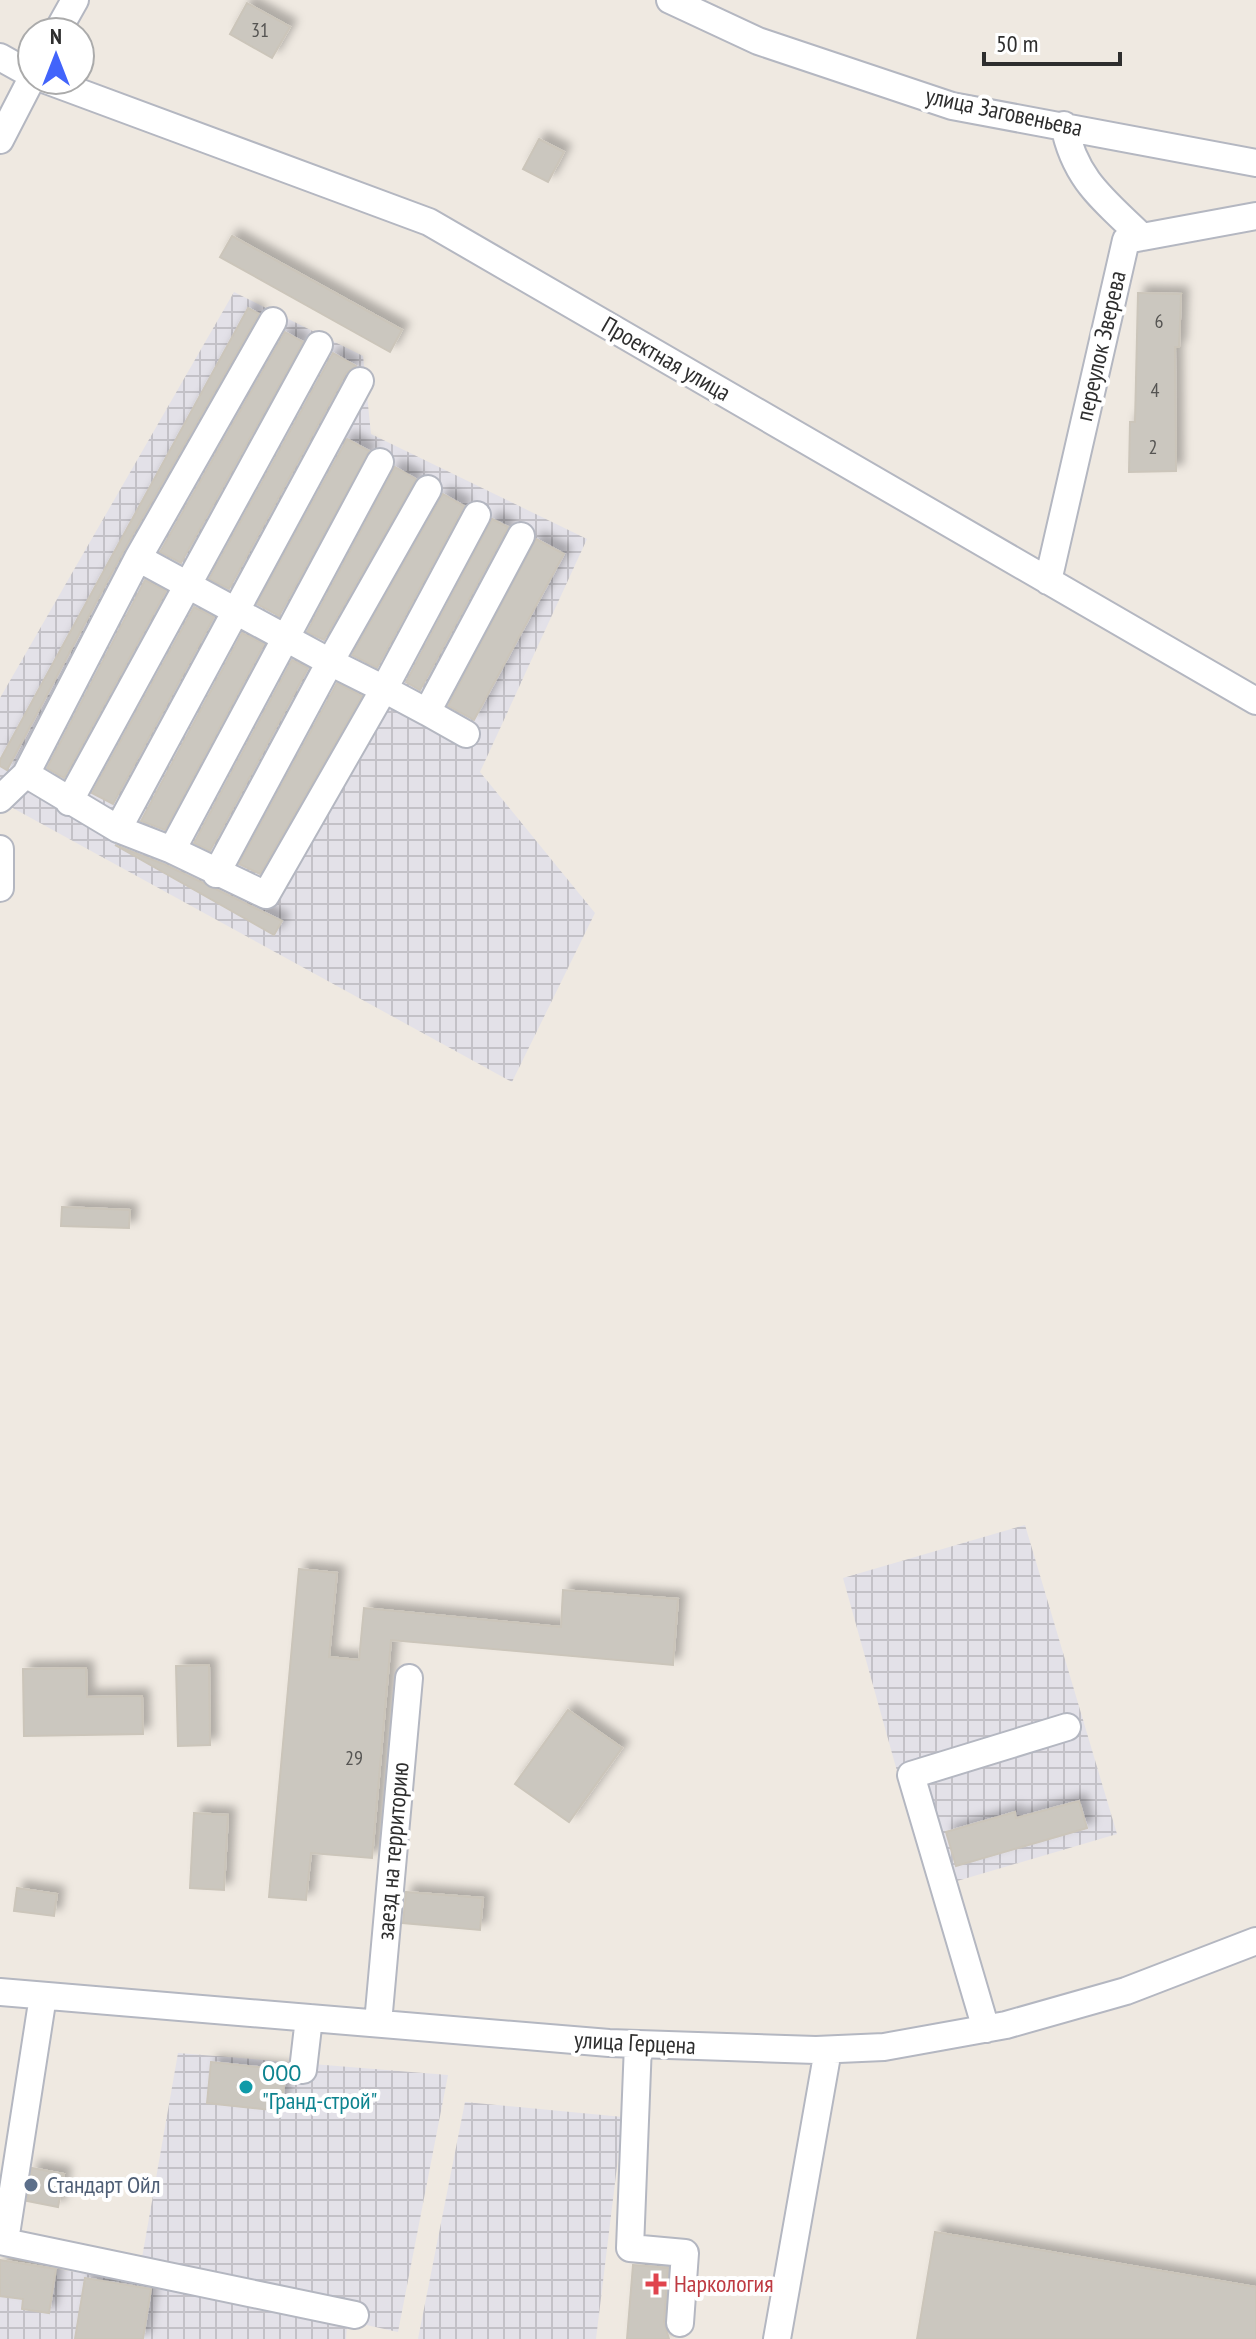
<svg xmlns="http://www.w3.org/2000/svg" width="1256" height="2339" font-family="'PT Sans Narrow',sans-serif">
	<defs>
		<pattern id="industrial-grid" width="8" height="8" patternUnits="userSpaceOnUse" patternTransform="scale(2)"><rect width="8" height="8" fill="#e3e1e8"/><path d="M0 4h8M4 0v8" fill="none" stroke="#c3c1c7"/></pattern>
		<filter id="shadow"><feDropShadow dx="7" dy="-7" stdDeviation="4" flood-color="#0004"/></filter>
	</defs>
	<rect width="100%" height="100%" fill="#efe9e1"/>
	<!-- industrial -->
	<path fill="url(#industrial-grid)" d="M234 292 363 356 371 434 587 539 480 772 595 913 512 1082 0 801V698Z
		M1025 1525 1117 1834 930 1889 843 1578Z
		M178 2053 448 2075 398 2332 139 2275Z
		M465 2102 623 2117 596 2339H418Z
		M0 2260 158 2285 347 2326 346 2339H0Z"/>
	<!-- building -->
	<path fill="#cbc7bf" stroke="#cbc5ba" stroke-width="2" filter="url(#shadow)" d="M247 3 290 27 272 58 230 34Z
		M539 139 564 152 548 182 523 169Z
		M232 236 402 330 390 352 220 257Z
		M1138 293 1181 294 1179 347H1175L1176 471 1129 472 1130 422H1135Z
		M248 308 259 314 124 550 7 770 0 766V760Z
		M285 332 303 342 181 563 160 552Z
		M333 353 356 366 346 373 229 589 209 579Z
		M347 439 369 451 279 616 257 604Z
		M395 467 416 479 324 640 307 632Z
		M443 494 464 506 377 668 352 655Z
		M492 519 508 527 420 690 406 682Z
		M536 539 564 554 474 720 448 706Z
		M145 580 166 591 64 778 47 768Z
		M194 607 214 617 113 804 92 793Z
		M242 633 264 644 165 830 141 821Z
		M292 660 308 668 210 851 194 843Z
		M337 683 362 696 260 874 239 864Z
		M115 845 166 865 282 921 274 935Z
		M62 1207 130 1210 129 1228 61 1226Z
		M299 1569 337 1573 329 1657 359 1660 364 1608 561 1627 563 1590 678 1599 673 1665 391 1640 372 1858 311 1853 306 1900 269 1897Z
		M209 1665 210 1745 178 1746 176 1666Z
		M86 1668 87 1697 142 1696 143 1734 24 1736 23 1669Z
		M568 1710 622 1748 569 1822 515 1784Z
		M1079 1801 1087 1828 956 1866 946 1832 1015 1812 1016 1818Z
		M194 1813 228 1815 224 1890 190 1888Z
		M17 1888 57 1894 54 1916 14 1911Z
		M406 1892 483 1898 480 1930 403 1923Z
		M211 2062 286 2070 281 2111 207 2103Z
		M32 2168 64 2174 58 2207 27 2201Z
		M935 2232 1256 2287V2339H917Z
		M0 2260 56 2269 49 2313 22 2309 23 2299 0 2296Z
		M633 2265 668 2268 664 2322 669 2339H627Z
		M85 2278 151 2289 143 2339H75Z"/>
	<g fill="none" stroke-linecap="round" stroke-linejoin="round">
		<!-- minor casing -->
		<g stroke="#b4b7c1" stroke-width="30">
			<path id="minor" d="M670 0 758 41 952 106 1256 163
				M57 32 75 0
				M0 57 32 75
				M46 80 429 222 1256 701
				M1064 125C1075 180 1104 200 1142 237
				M0 140 32 78
				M273 321 138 558 330 662 428 489
				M1048 581 1126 240 1256 216
				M466 734 427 712 521 536
				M26 774 118 829 172 850 266 895 384 689 427 712
				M0 799 26 774 138 558
				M69 802 319 345
				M118 829 360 381
				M0 849V888
				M172 850 380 462
				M216 874 330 662 384 689 477 515
				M0 1992 609 2043 816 2050 884 2047 1006 2025 1126 1991 1256 1941
				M378 2023 409 1678
				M986 2029 911 1775 1067 1727
				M638 2044 630 2248 685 2253 680 2323
				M303 2070 309 2018
				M0 2241 355 2315
				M5 2241 43 1996
				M777 2339 828 2050"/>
		</g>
		<!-- minor -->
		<use href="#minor" stroke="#fff" stroke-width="26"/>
	</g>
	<!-- markers -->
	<circle fill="#0f9aa8" stroke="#fff" stroke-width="3" cx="246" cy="2087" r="8"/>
	<circle fill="#5c6f8a" stroke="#fff" stroke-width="3" cx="31" cy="2185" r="8"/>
	<path fill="#e0444e" stroke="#fff" stroke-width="3" d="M652 2272h8v8h8v8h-8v8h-8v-8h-8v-8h8z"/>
	<g text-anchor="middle" stroke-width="8" stroke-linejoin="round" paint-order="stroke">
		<!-- number labels -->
		<g font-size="20" fill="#555452">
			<text x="260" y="37">31</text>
			<text x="1159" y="328">6</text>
			<text x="1155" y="397">4</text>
			<text x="1153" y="454">2</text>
			<text x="354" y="1765">29</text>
		</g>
		<!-- street labels -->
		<g font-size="24" fill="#2e2e2e" stroke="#fff">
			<text transform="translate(1004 112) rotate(12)" y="8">улица Заговеньева</text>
			<text transform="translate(1101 346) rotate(-77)" y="8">переулок Зверева</text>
			<text transform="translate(666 359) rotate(30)" y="8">Проектная улица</text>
			<text transform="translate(393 1851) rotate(-85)" y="8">заезд на территорию</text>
			<text transform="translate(635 2043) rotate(3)" y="8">улица Герцена</text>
		</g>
		<!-- culture labels -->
		<g font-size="24" fill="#0d838f" stroke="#fff" text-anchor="start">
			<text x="262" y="2081">ООО<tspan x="262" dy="28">"Гранд-строй"</tspan></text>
		</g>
		<!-- service labels -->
		<g font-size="24" fill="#4e5e75" stroke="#fff" text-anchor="start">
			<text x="47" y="2193">Стандарт Ойл</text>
		</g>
		<!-- health labels -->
		<g font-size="24" fill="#be3a42" stroke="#fff" text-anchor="start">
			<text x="674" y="2292">Наркология</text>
		</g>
	</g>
	<!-- north arrow -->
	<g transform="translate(56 56)"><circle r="38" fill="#ffffff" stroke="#ababab" stroke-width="2"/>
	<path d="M0-6L14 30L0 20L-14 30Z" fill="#4264fb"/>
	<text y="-12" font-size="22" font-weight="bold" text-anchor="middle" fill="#2e2e2e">N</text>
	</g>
	<!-- scale -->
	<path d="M984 52v12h136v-12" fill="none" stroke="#2e2e2e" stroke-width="4"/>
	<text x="996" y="52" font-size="24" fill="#2e2e2e" stroke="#ffffff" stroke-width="6" paint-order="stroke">50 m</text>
</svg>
